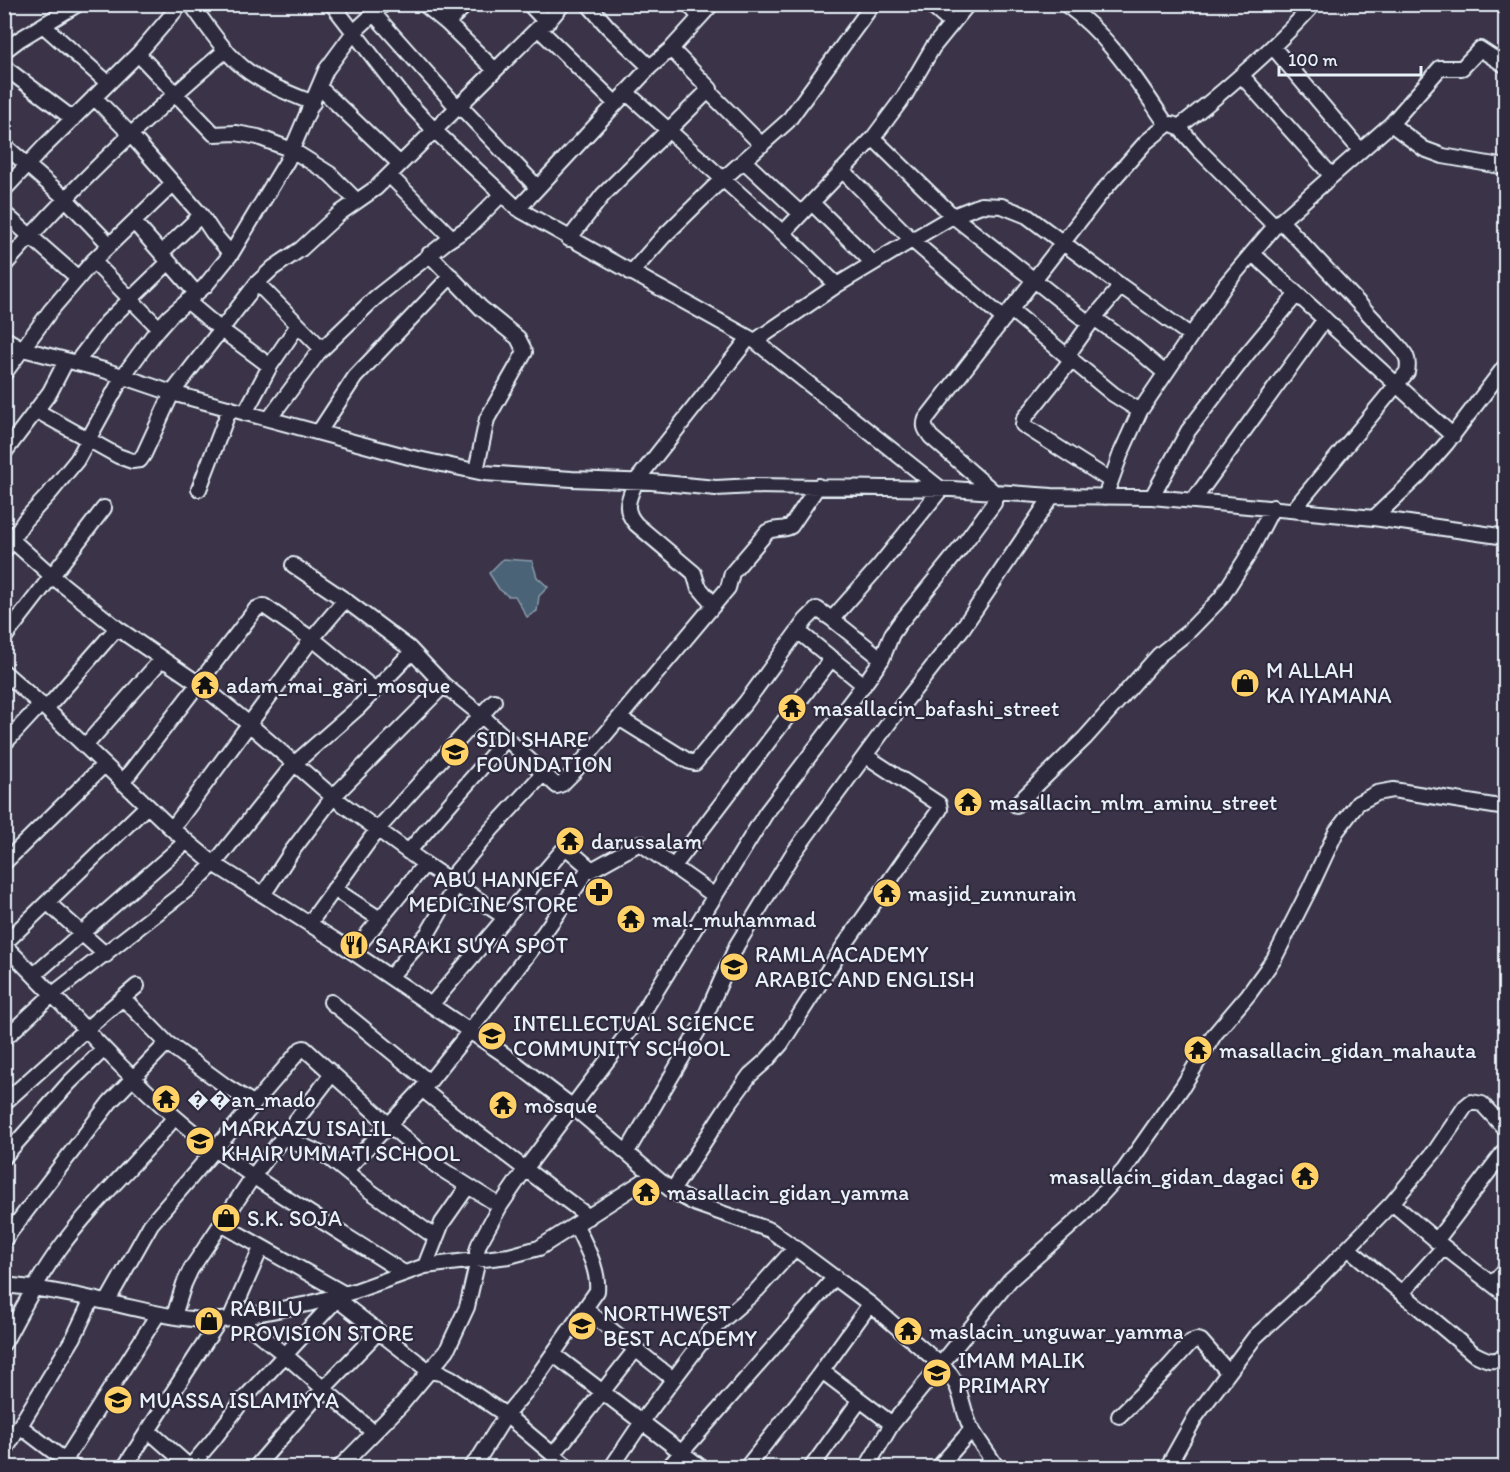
<svg xmlns="http://www.w3.org/2000/svg" width="1510" height="1472" font-family="Itim,sans-serif">
	<rect width="100%" height="100%" fill="#3b3449"/>
	<filter id="ink" filterUnits="userSpaceOnUse"><feTurbulence type="fractalNoise" baseFrequency=".0167" numOctaves="2"/><feDisplacementMap in="SourceGraphic" scale="12" xChannelSelector="R" yChannelSelector="G"/><feConvolveMatrix kernelMatrix="1 2 1 2 8 2 1 2 1" color-interpolation-filters="sRGB"/></filter>
	<g filter="url(#ink)">
		<!-- water -->
		<path fill="#4c6377" stroke="#8a9cab" stroke-width="1.5" d="M503 559 532 561 537 577 548 587 539 596 537 611 527 617 515 596H508L499 589 489 573Z"/>
		<g fill="none" stroke-linecap="round" stroke-linejoin="round">
			<!-- minor casing -->
			<g stroke="#e8f1f8" stroke-width="18">
				<path id="minor" d="M191 4C208 27 226 56 249 72 269 86 291 94 313 103
					M332 4 406 100 434 130 518 209 755 341 941 489 880 565 832 619
					M424 4 447 23 495 70
					M529 4 547 23
					M588 4 608 27 650 67
					M688 4 700 17
					M929 4 952 24
					M1065 4C1110 36 1137 81 1167 125
					M374 14 457 107
					M447 23 467 4
					M44 26 108 83
					M538 28 615 103
					M1273 47 1360 150
					M671 49 710 89 711 94 762 145
					M4 51 20 39 78 4
					M138 54 214 134 236 133 258 137 292 150 330 174 357 201
					M4 67 73 119
					M1242 76 1331 175
					M319 87 400 164
					M626 92 783 233 837 285
					M94 97 131 135 201 215 213 233 231 254
					M459 105 537 187
					M1391 124 1424 149 1443 156 1506 167
					M1179 127C1227 89 1273 50 1314 4
					M873 138 953 216 1090 324
					M4 145 65 198 110 245
					M744 161 801 214
					M842 170 912 240 1004 319
					M389 175 452 238
					M4 190 43 148 138 54 181 4
					M812 203 873 263
					M518 209 650 67 671 49 712 4
					M4 213 78 278
					M1281 221 1396 343C1405 353 1410 358 1407 372L1294 509
					M134 222 196 293
					M783 233 873 138 905 95 933 47 968 4
					M569 239 603 195 710 89
					M161 253 201 215
					M1252 253 1453 436
					M429 254 481 308 518 338 525 352 487 419 476 471
					M93 261 159 328
					M4 266C72 187 148 116 226 50
					M631 273 663 237 713 188 788 121 873 4
					M257 283 322 349
					M187 301 220 329 270 366
					M1011 310 1113 394 1140 411
					M1094 318 1132 345 1165 373
					M4 338 23 349 104 370 172 393 409 457 484 473 572 479 652 482 716 488 753 486 952 489 1052 496 1152 497 1374 518 1506 537
					M755 341 837 285 912 240 953 216 981 205 1002 206 1027 216 1121 286 1190 335
					M1067 356 1094 318 1121 286
					M1072 359 1024 419 1023 425 1111 481
					M76 363 107 322 169 262
					M4 374 51 310 93 261 173 184
					M37 411 118 456 132 461 140 460 144 454 172 393 257 283 273 268 301 249 340 213 376 188 538 28 547 23 563 4
					M245 413 270 366 298 325
					M269 419 318 353 375 298 446 242 469 227 502 194
					M319 432 355 377 451 276
					M4 453 50 392 66 361
					M199 489 230 408
					M1105 497 1121 453 1140 411 1226 284 1275 226 1391 124 1440 68H1462L1480 49 1506 66
					M1152 497 1188 431 1247 354 1297 294
					M1193 501 1325 319
					M1374 518 1419 475 1446 444 1506 365
					M13 541 52 576 117 628 205 688 249 724 333 797 425 864 506 918
					M4 551 25 520 50 493 77 460 123 376 154 334 170 316 205 286 231 254 287 161 326 70 354 32 384 4
					M293 565 345 600 409 648 444 685 481 715 557 786 562 784 573 773 728 588 732 573 767 532C775 527 783 531 791 526L818 486
					M714 605 698 586 694 573 636 524C622 508 629 499 636 481L749 338
					M798 631 864 685
					M4 638 104 508
					M4 672 46 709 172 829 214 864 338 942 502 1053 573 1107 672 1191 696 1204 770 1230 795 1248 870 1304 948 1371C963 1390 961 1408 971 1428 978 1441 989 1454 997 1468
					M46 709 117 628
					M619 718 688 761 695 763 746 702 806 620 817 609 832 619 882 659
					M4 744 41 704
					M85 746 162 659
					M122 783 256 609 264 606 319 644 375 690
					M1016 805 1085 738 1159 655 1188 632 1221 598 1247 557 1273 507
					M172 829 311 640 345 600
					M408 852 506 739
					M4 863 104 765
					M674 866 832 658
					M449 880 492 829 543 774
					M334 889 380 919
					M263 895 292 851 333 797 444 685
					M48 903 106 955
					M309 924 377 830 494 701
					M4 944 147 806
					M4 945C62 1002 114 1064 175 1117 242 1175 329 1224 404 1273
					M353 952 425 864
					M34 975 187 841
					M390 977 428 933 456 885
					M123 998 167 1043 227 1087 253 1103
					M331 1002 429 1082
					M431 1005 562 851 568 849 591 869
					M4 1039 53 994 188 889 214 864 294 764 359 707 408 656 411 650
					M422 1089 459 1119 589 1217
					M4 1103 86 1029 137 986
					M283 1137 328 1157 370 1191 435 1237
					M627 1152 702 1024 737 945 792 855 897 712 962 629 1052 496
					M4 1157 69 1083 104 1049
					M346 1170 429 1082 469 1032 541 937 586 873 640 843 715 896
					M672 1191 728 1105 750 1075 767 1060 781 1044 843 947 940 809 939 804 866 756
					M1392 1203 1444 1247 1506 1295
					M221 1224 345 1294
					M4 1240 110 1102 167 1043
					M1436 1241 1506 1149
					M1348 1248 1473 1353C1485 1359 1494 1365 1506 1355
					M425 1266 442 1223 468 1186
					M1492 1284 1506 1269
					M4 1285C39 1288 72 1294 106 1302 142 1309 192 1325 230 1319L308 1304 355 1291 425 1266 509 1256 539 1248 653 1175
					M1402 1293 1444 1247
					M334 1297 429 1371 441 1373 451 1378 506 1415 569 1468
					M107 1302 151 1224 301 1049 304 1048 388 1124 438 1167 500 1206
					M585 1309 673 1379
					M174 1316 184 1284 191 1269 254 1175 332 1074
					M237 1317 284 1354 373 1432
					M230 1319 261 1248
					M4 1343C22 1310 38 1278 60 1248 94 1201 138 1162 175 1117
					M553 1354 702 1468
					M822 1371 892 1424
					M1119 1416 1164 1372 1191 1342 1197 1340 1201 1341 1228 1372
					M21 1427 75 1468
					M148 1430 191 1468
					M4 1452 74 1337 92 1299
					M553 1455 636 1349
					M65 1460 158 1314
					M124 1468 219 1321
					M189 1468 213 1440 243 1400 336 1300
					M255 1468 324 1388 378 1332
					M339 1468 401 1405 447 1350 467 1307 478 1260 477 1251 479 1244 500 1206 526 1168 640 1017 766 813 868 679 882 659 892 634 899 624 963 545 994 503V492L931 437C926 430 923 427 926 419L1102 192 1146 142 1167 125 1172 124 1179 127 1199 150 1275 226
					M470 1468 479 1458 506 1415 532 1384 597 1291C599 1268 585 1246 576 1225
					M611 1468 648 1413 709 1332 757 1290 795 1248
					M668 1468 835 1277
					M746 1468 811 1386 870 1304
					M811 1468 860 1400
					M866 1468 892 1424 1010 1280 1082 1216 1124 1170 1183 1086 1214 1035 1248 995 1274 959 1310 888 1336 832 1358 803 1377 793 1393 790 1506 808
					M938 1468 972 1429
					M1167 1468 1196 1416 1255 1337 1316 1281 1392 1203 1436 1150 1465 1107 1471 1102 1482 1104 1506 1130"/>
			</g>
			<!-- minor -->
			<use href="#minor" stroke="#2f2a3d" stroke-width="14"/>
		</g>
	</g>
	<!-- icons -->
	<defs>
		<g id="shop-disc" transform="scale(1.5)"><circle r="9.5" fill="#ffd166" stroke="#2f2a3d"/><path d="M-5-2.5h2.3a2.7 3.5 0 0 1 5.4 0H5L5.5 6h-11ZM-1.5-2.5h3a1.5 2.3 0 0 0-3 0Z" fill="#111"/></g>
		<g id="temple-disc" transform="scale(1.5)"><circle r="9.5" fill="#ffd166" stroke="#2f2a3d"/><path d="M0-6L5-2H3V0L6.5 2.5H4V6H1.5V3h-3V6H-4V2.5H-6.5L-3 0V-2H-5Z" fill="#111"/></g>
		<g id="school-disc" transform="scale(1.5)"><circle r="9.5" fill="#ffd166" stroke="#2f2a3d"/><path d="M0-5L7-2L0 1L-7-2ZM-4 1L0 2.5L4 1V4Q0 6-4 4Z" fill="#111"/></g>
		<g id="pharmacy-disc" transform="scale(1.5)"><circle r="9.5" fill="#ffd166" stroke="#2f2a3d"/><path d="M-2-6h4v4h4v4h-4v4h-4v-4h-4v-4h4Z" fill="#111"/></g>
		<g id="restaurant-disc" transform="scale(1.5)"><circle r="9.5" fill="#ffd166" stroke="#2f2a3d"/><path d="M-5-6h1v4h1v-4h1v4h1v-4h1v5L-1.5 .5V6h-2V.5L-5-1ZM5-6V6H3V1.5H1.5Q1.5-4 5-6Z" fill="#111"/></g>
	</defs>
	<g fill-rule="evenodd">
		<use href="#shop-disc" x="1245" y="683"/>
		<use href="#temple-disc" x="205" y="685"/>
		<use href="#temple-disc" x="792" y="708"/>
		<use href="#school-disc" x="455" y="752"/>
		<use href="#temple-disc" x="968" y="802"/>
		<use href="#temple-disc" x="570" y="841"/>
		<use href="#pharmacy-disc" x="599" y="892"/>
		<use href="#temple-disc" x="887" y="893"/>
		<use href="#temple-disc" x="631" y="919"/>
		<use href="#restaurant-disc" x="354" y="945"/>
		<use href="#school-disc" x="734" y="967"/>
		<use href="#school-disc" x="492" y="1036"/>
		<use href="#temple-disc" x="1198" y="1050"/>
		<use href="#temple-disc" x="166" y="1099"/>
		<use href="#temple-disc" x="503" y="1105"/>
		<use href="#school-disc" x="200" y="1141"/>
		<use href="#temple-disc" x="1305" y="1176"/>
		<use href="#temple-disc" x="646" y="1192"/>
		<use href="#shop-disc" x="226" y="1218"/>
		<use href="#shop-disc" x="209" y="1321"/>
		<use href="#school-disc" x="582" y="1326"/>
		<use href="#temple-disc" x="908" y="1331"/>
		<use href="#school-disc" x="937" y="1373"/>
		<use href="#school-disc" x="118" y="1400"/>
	</g>
	<g text-anchor="middle" stroke-width="4.5" stroke-linejoin="round" paint-order="stroke">
		<!-- poi labels -->
		<g font-size="22" fill="#e8f1f8" stroke="#2f2a3d" text-anchor="start">
			<text x="1266" y="678">M ALLAH<tspan x="1266" dy="25">KA IYAMANA</tspan></text>
			<text x="226" y="693">adam_mai_gari_mosque</text>
			<text x="813" y="716">masallacin_bafashi_street</text>
			<text x="476" y="747">SIDI SHARE<tspan x="476" dy="25">FOUNDATION</tspan></text>
			<text x="989" y="810">masallacin_mlm_aminu_street</text>
			<text x="591" y="849">darussalam</text>
			<text x="578" y="887" text-anchor="end">ABU HANNEFA<tspan x="578" dy="25">MEDICINE STORE</tspan></text>
			<text x="908" y="901">masjid_zunnurain</text>
			<text x="652" y="927">mal._muhammad</text>
			<text x="375" y="953">SARAKI SUYA SPOT</text>
			<text x="755" y="962">RAMLA ACADEMY<tspan x="755" dy="25">ARABIC AND ENGLISH</tspan></text>
			<text x="513" y="1031">INTELLECTUAL SCIENCE<tspan x="513" dy="25">COMMUNITY SCHOOL</tspan></text>
			<text x="1219" y="1058">masallacin_gidan_mahauta</text>
			<text x="187" y="1107">��an_mado</text>
			<text x="524" y="1113">mosque</text>
			<text x="221" y="1136">MARKAZU ISALIL<tspan x="221" dy="25">KHAIR UMMATI SCHOOL</tspan></text>
			<text x="1284" y="1184" text-anchor="end">masallacin_gidan_dagaci</text>
			<text x="667" y="1200">masallacin_gidan_yamma</text>
			<text x="247" y="1226">S.K. SOJA</text>
			<text x="230" y="1316">RABILU<tspan x="230" dy="25">PROVISION STORE</tspan></text>
			<text x="603" y="1321">NORTHWEST<tspan x="603" dy="25">BEST ACADEMY</tspan></text>
			<text x="929" y="1339">maslacin_unguwar_yamma</text>
			<text x="958" y="1368">IMAM MALIK<tspan x="958" dy="25">PRIMARY</tspan></text>
			<text x="139" y="1408">MUASSA ISLAMIYYA</text>
		</g>
	</g>
	<!-- margin -->
	<rect width="1510" height="1472" fill="none" stroke="#2f2a3d" stroke-width="24"/>
	<rect x="12" y="12" width="1486" height="1448" fill="none" stroke="#e8f1f8" stroke-width="2" filter="url(#ink)"/>
	<!-- scale -->
	<path d="M1279 66v9h142v-9" fill="none" stroke="#e8f1f8" stroke-width="3"/>
	<text x="1288" y="66" font-size="18" fill="#e8f1f8" stroke="#2f2a3d" stroke-width="4.5" paint-order="stroke">100 m</text>
</svg>
